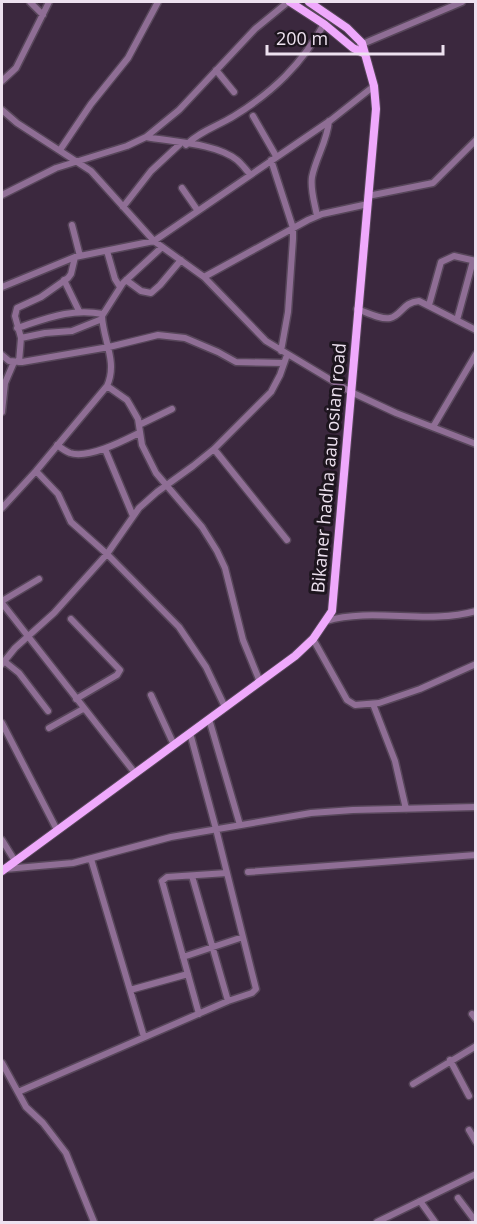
<svg xmlns="http://www.w3.org/2000/svg" width="477" height="1224" font-family="'Open Sans',sans-serif">
	<rect width="100%" height="100%" fill="#3b283e"/>
	<g fill="none" stroke-linecap="round" stroke-linejoin="round">
		<!-- minor casing -->
		<g stroke="#57465a" stroke-width="9">
			<path id="minor" d="M30 2 43 15
				M360 45 462 2
				M216 70 234 92
				M2 81 16 68 49 2
				M2 110 17 123 91 171 154 241 204 277 266 341 351 392 396 413 476 444
				M253 116 276 156
				M146 137C172 142 216 143 237 160 242 164 246 170 250 174
				M186 145C200 131 218 126 234 116 273 92 302 64 324 24
				M60 150 91 104 128 58 158 2
				M271 160 293 228V239L288 312 281 351
				M182 188 198 211
				M2 195 56 168 127 146 146 137 179 110 255 29 288 2
				M368 196 433 183 476 140
				M123 207 151 171 180 144
				M317 216C315 204 310 190 312 177 316 157 327 142 329 121
				M72 225 80 256
				M107 251 115 279 120 287
				M204 277 308 220 322 214 368 204
				M64 280 79 311
				M126 280 141 291 151 293 160 285 181 260
				M2 287 75 257 154 241 331 120 374 86
				M429 305 441 262 454 256 476 261
				M357 309C366 312 381 320 390 318 401 316 403 302 419 301L476 330
				M457 320 473 261
				M17 328C48 318 71 308 103 314
				M21 338 15 316 17 308 41 297 68 278 71 274 75 257
				M2 355 9 361 22 362 109 347 158 335 185 338 218 352 236 362 284 363
				M19 362 21 338 45 333 72 331 102 319
				M107 386 127 400 130 405 138 419 142 445 156 473 202 527 217 551 225 568 243 640 260 682
				M2 412 5 383 14 362
				M139 425 172 409
				M433 427 476 354
				M57 445C61 448 65 451 70 453 88 459 123 441 139 433
				M105 449 133 516
				M214 449 287 540
				M36 471 58 494 71 522 107 554 179 627 206 667 225 707
				M2 508 36 471 107 386C118 362 103 340 102 316L123 283 161 248
				M2 601 39 579
				M2 603 135 773
				M71 619 120 670 117 675 76 699
				M326 621C374 607 426 625 476 611
				M313 639 347 700 355 705 379 703 420 689 476 664
				M4 661 19 673 48 711
				M2 664 15 648 54 613 107 554 139 508 157 492 193 466 214 449 271 392 280 375 287 355
				M151 695 174 745
				M373 704 395 761 406 809
				M209 719 240 825
				M2 723 57 830
				M49 728 83 709
				M2 840 15 861
				M91 859 144 1037
				M5 869 73 863 171 837 311 813 353 810 476 807
				M248 872 476 855
				M192 876 228 1001
				M183 957 243 937
				M130 990 188 974
				M199 1014 162 881 167 877 227 873
				M472 1014 476 1019
				M450 1060 469 1096
				M2 1063 26 1107 43 1123 66 1153 94 1222
				M413 1084 476 1046
				M18 1092 228 1001 252 993 256 989 216 829 190 733
				M469 1130 476 1142
				M458 1198 476 1222
				M420 1201 435 1222
				M377 1222 476 1174"/>
		</g>
		<!-- major casing -->
		<g stroke="#57465a" stroke-width="10">
			<path id="major" d="M290 2 324 24 353 48 363 53
				M2 871 295 656 313 639 332 611 376 109 374 86 362 43 347 28 309 2"/>
		</g>
		<!-- minor -->
		<use href="#minor" stroke="#8f6e95" stroke-width="6"/>
		<!-- major -->
		<use href="#major" stroke="#efa9fc" stroke-width="8"/>
	</g>
	<g text-anchor="middle" stroke-width="6" stroke-linejoin="round" paint-order="stroke">
		<!-- street labels -->
		<g font-size="18" fill="#ede1ef" stroke="#1d151e">
			<text transform="translate(329 468) rotate(-85)" y="6">Bikaner hadha aau osian road</text>
		</g>
	</g>
	<!-- border -->
	<rect width="477" height="1224" fill="none" stroke="#ede1ef" stroke-width="6"/>
	<!-- scale -->
	<path d="M267 45v9h176v-9" fill="none" stroke="#ede1ef" stroke-width="3"/>
	<text x="276" y="45" font-size="18" fill="#ede1ef" stroke="#1d151e" stroke-width="4.5" paint-order="stroke">200 m</text>
</svg>
